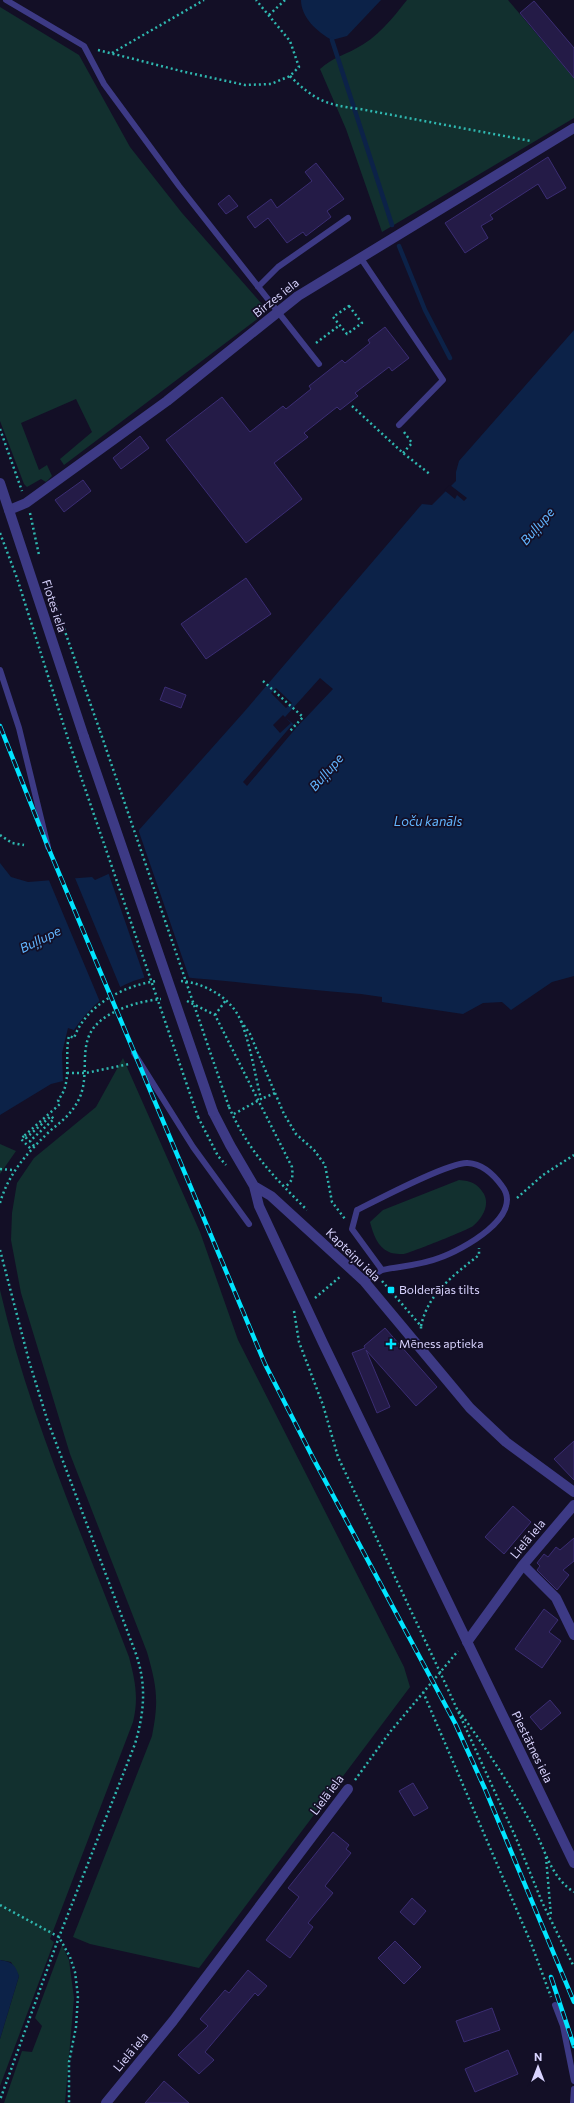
<svg xmlns="http://www.w3.org/2000/svg" width="574" height="2103" font-family="Commissioner,sans-serif">
	<rect width="100%" height="100%" fill="#130f26"/>
	<!-- green -->
	<path fill="#12302f" d="M407 0H508L574 78V118L382 232 346 129 320 69C334 57 340 57 355 49 377 38 392 19 407 0Z
		M0 7 79 55 130 147 182 213 268 311 64 465 60 459 92 432 76 399 21 423 39 470 47 465 52 476 46 482 41 479 27 487 24 484 0 421Z
		M123 1058 200 1232 238 1340 404 1667 410 1687 199 1968 90 1944 73 1937 152 1736C159 1701 157 1687 147 1652L70 1454 21 1293 11 1240 12 1213 17 1183 34 1158 96 1107Z
		M0 1144 16 1151 0 1174Z
		M459 1180C471 1181 477 1183 484 1194 490 1206 482 1218 473 1226 468 1230 412 1252 404 1254 401 1254 393 1254 389 1252 377 1247 373 1233 370 1222L383 1210Z
		M0 1290C29 1416 83 1536 129 1657 135 1680 139 1698 133 1722L50 1939 54 1942 0 2086V2039L19 1976 11 1962 0 1960Z
		M62 1945 69 1960 74 1998 65 2103H4L22 2051 32 2052 42 2026 35 2018Z"/>
	<!-- water -->
	<path fill="#0c2248" d="M301 0H381L347 36 332 40C317 32 301 17 301 0Z
		M574 330V976L552 982 511 1010 502 1002 483 1003 463 1014 382 1002V997L361 994C312 990 264 985 215 980 198 979 158 973 143 978 113 986 90 1006 74 1030L68 1028 62 1053 63 1081 51 1084 0 1115V863L11 877 28 882 92 877 95 880 115 871 118 866 115 857 244 712 422 504 432 505 456 481V472L459 461Z
		M0 1960C12 1962 15 1964 19 1976L0 2039Z"/>
	<!-- pier -->
	<path fill="#130f26" d="M450 485 467 498 464 501 457 495 455 499 444 490Z
		M320 678 333 689 297 727 286 718 291 723 280 733 273 725 283 715 285 717Z
		M276 688 292 703 286 708 271 693Z
		M292 725 296 728 247 786 243 782Z
		M138 829 190 980 145 979 108 872 113 870 115 866 113 856Z
		M48 878H75L121 989 100 1002Z"/>
	<g fill="none" stroke-linecap="round" stroke-linejoin="round">
		<!-- stream -->
		<path stroke="#0c2248" stroke-width="4.5" d="M332 40 392 225
			M399 246 425 310 450 358"/>
	</g>
	<!-- building -->
	<path fill="#241b47" stroke="#3b2d73" d="M534 1 574 48V78L520 13Z
		M548 157 566 188 547 199 538 184 490 215 493 219 481 226 488 238 465 253 445 223Z
		M316 163 344 199 327 211 331 217 306 236 303 232 287 243 268 218 255 228 247 217 271 199 277 208 312 181 305 172Z
		M229 195 238 206 226 214 218 204Z
		M385 327 409 358 392 371 389 367 355 393 358 396 340 410 337 407 304 433 308 437 274 463 302 499 246 543 166 440 222 397 250 432 283 406 286 409 311 389 309 386 342 360 345 363 370 343 368 340Z
		M140 436 149 448 121 469 113 458Z
		M83 480 91 491 64 512 55 500Z
		M246 578 271 614 206 659 181 624Z
		M165 687 186 695 181 708 160 700Z
		M385 1328 437 1387 416 1406 366 1350 390 1407 377 1413 352 1353 365 1348 364 1346Z
		M574 1441V1480L554 1459Z
		M513 1506 531 1522 504 1554 485 1537Z
		M574 1538V1561L563 1570 569 1575 557 1590 537 1570 540 1566 537 1563 544 1554 548 1557 556 1547 560 1550Z
		M544 1609 558 1620 549 1632 561 1641 542 1668 515 1649Z
		M550 1700 561 1713 541 1730 530 1717Z
		M413 1783 428 1808 414 1816 399 1791Z
		M333 1832 349 1845 346 1849 351 1853 325 1886 333 1893 308 1923 313 1927 290 1958 266 1940 299 1897 288 1888Z
		M412 1898 426 1911 414 1925 400 1912Z
		M395 1941 421 1967 404 1984 378 1958Z
		M248 1970 267 1986 258 1996 255 1993 205 2052 214 2060 199 2074 178 2055 208 2026 200 2019 225 1990 229 1993Z
		M492 2008 500 2030 464 2042 456 2021Z
		M508 2050 518 2074 475 2092 465 2069Z
		M164 2081 189 2103H145Z"/>
	<g fill="none" stroke-linecap="round" stroke-linejoin="round">
		<!-- path -->
		<path stroke="#2fb8b0" stroke-width="2.5" stroke-dasharray="2 3" stroke-linecap="butt" d="M269 15 285 0
			M98 50 185 72 245 85 271 84 290 76 299 67 290 41 256 0
			M112 53 204 0
			M290 76C314 100 326 105 360 109L531 141
			M349 306 362 323 347 334 333 317Z
			M316 343 340 325
			M352 406 403 453 431 475
			M0 429 22 491
			M403 453 412 443 404 432
			M30 513 39 555
			M0 533 17 578 69 742
			M49 586 100 731
			M263 681 303 717 290 731
			M0 835 12 843 24 845
			M181 981C204 983 230 997 240 1019 250 1042 255 1075 261 1099L232 1115
			M187 1001 215 1015 292 1167C293 1177 293 1182 284 1187
			M215 1015 226 1000
			M241 1021 250 1034 275 1093 261 1099
			M67 1073H86L129 1064
			M275 1093 284 1114 296 1134 314 1150 325 1165 332 1202 345 1219
			M229 1107C249 1152 273 1176 307 1210
			M198 1117 218 1156 226 1165
			M24 1136 21 1139 31 1149
			M34 1146 30 1141 54 1119 51 1116 26 1138 24 1136 60 1104 58 1100C73 1083 64 1057 69 1036L74 1038C86 1005 123 986 156 981
			M0 1169 13 1170
			M517 1198 543 1175 574 1155
			M0 1203C9 1172 28 1152 51 1130 61 1122 72 1113 78 1101 92 1075 76 1045 97 1024 112 1009 140 1001 161 999
			M0 1250 29 1361 47 1419 136 1654C147 1686 144 1713 135 1744L59 1937 0 2100
			M382 1281 421 1326V1329
			M315 1298 341 1276
			M294 1311 299 1342 323 1405 338 1457 440 1672 516 1838 542 1902 574 1967
			M421 1326C428 1293 454 1275 479 1255V1248
			M423 1692 531 1943 551 1997
			M459 1711C486 1748 510 1785 532 1825 545 1848 550 1877 574 1892
			M355 1780 390 1732 458 1651
			M546 1857 551 1916
			M0 1905 59 1937 70 1957 75 1972 78 1996 76 2027 69 2062V2103"/>
		<!-- service -->
		<path stroke="#3d3a85" stroke-width="6" d="M6 0 84 46 104 84 179 186 319 364
			M360 257 443 380 399 425
			M258 287 278 267 348 218
			M0 670 19 728 48 847
			M134 1053 193 1147 249 1224
			M364 1281 382 1270 352 1229 357 1210C377 1200 451 1161 468 1163 483 1164 494 1175 502 1186 525 1216 462 1250 439 1258 422 1265 401 1266 382 1270
			M555 2005 563 2026 574 2081
			M573 2103 574 2089"/>
		<!-- minor -->
		<path stroke="#3d3a85" stroke-width="10" d="M9 510 26 503 167 401 298 296 574 128
			M523 1565 556 1598 574 1635
			M467 1642 523 1565 574 1505
			M106 2103 173 2021 348 1789"/>
		<!-- tertiary -->
		<path stroke="#3d3a85" stroke-width="10" d="M0 483 84 737
			M213 1112 230 1145 254 1186 271 1196 364 1281 470 1408 506 1442 574 1492
			M254 1186 259 1206 323 1343 574 1863"/>
		<!-- rail casing -->
		<g stroke="#00e5ff" stroke-width="4.5">
			<path id="rail" d="M0 726 48 847 265 1364 313 1458 455 1723 485 1789 574 2002
				M551 1977 574 2046"/>
		</g>
		<!-- rail -->
		<use href="#rail" stroke="#130f26" stroke-width="3" stroke-dasharray="9" stroke-linecap="butt"/>
		<!-- path-bridge -->
		<path stroke="#2fb8b0" stroke-width="2.5" stroke-dasharray="2 3" stroke-linecap="butt" d="M100 731 229 1107
			M69 742 198 1117"/>
		<!-- tertiary-bridge -->
		<path stroke="#3d3a85" stroke-width="10" d="M84 737 213 1112"/>
	</g>
	<!-- markers -->
	<g fill="#00e5ff" stroke="#130f26" stroke-width="1.5">
		<rect x="387" y="1286" width="8" height="8" rx="2"/>
		<path d="M389 1338h4v4h4v4h-4v4h-4v-4h-4v-4h4z"/>
	</g>
	<g text-anchor="middle" stroke-width="3.5" stroke-linejoin="round" paint-order="stroke">
		<!-- street labels -->
		<g font-size="12" fill="#d9d4ff" stroke="#130f26">
			<text transform="translate(276 298) rotate(-38)" y="4">Birzes iela</text>
			<text transform="translate(54 606) rotate(72)" y="4">Flotes iela</text>
			<text transform="translate(353 1255) rotate(44)" y="4">Kapteiņu iela</text>
			<text transform="translate(528 1539) rotate(-50)" y="4">Lielā iela</text>
			<text transform="translate(532 1747) rotate(64)" y="4">Piestātnes iela</text>
			<text transform="translate(327 1795) rotate(-53)" y="4">Lielā iela</text>
			<text transform="translate(131 2052) rotate(-50)" y="4">Lielā iela</text>
		</g>
		<!-- poi labels -->
		<g font-size="12" fill="#d9d4ff" stroke="#130f26" text-anchor="start">
			<text x="399" y="1294">Bolderājas tilts</text>
			<text x="399" y="1348">Mēness aptieka</text>
		</g>
		<!-- water labels -->
		<g font-size="13" font-style="italic" fill="#62b6ff" stroke="#130f26">
			<text transform="translate(537 526) rotate(-49)" y="5">Buļļupe</text>
			<text transform="translate(326 772) rotate(-49)" y="5">Buļļupe</text>
			<text x="428" y="826">Loču kanāls</text>
			<text transform="translate(40 939) rotate(-26)" y="5">Buļļupe</text>
		</g>
	</g>
	<!-- north arrow -->
	<g transform="translate(538 2067)" stroke="#130f26" stroke-width="3" paint-order="stroke">
	<path d="M0-3L7 15L0 10L-7 15Z" fill="#d9d4ff"/>
	<text y="-6" font-size="11" font-weight="bold" text-anchor="middle" fill="#d9d4ff">N</text>
	</g>
</svg>
